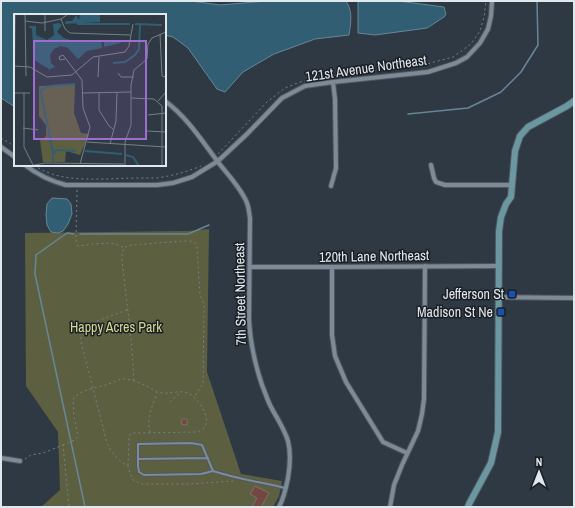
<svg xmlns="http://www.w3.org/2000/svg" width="575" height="508" font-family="'Archivo Narrow',sans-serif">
	<rect width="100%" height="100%" fill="#2e3943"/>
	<!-- green -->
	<path fill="#5d6040" d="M209 229 207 372 241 474 282 481 279 496 273 507H41L60 490 58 432 26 386 25 233 188 231Z"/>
	<!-- water -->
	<path fill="#315e72" stroke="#668797" d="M1 1H191L220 5 267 1H346C353 12 351 22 349 35L315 39 274 54 243 72 225 92 217 89 188 48 173 37 165 35V15H15V107L1 98Z
		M358 1H398L444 7 446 14 444 17 427 28 375 35 358 33Z
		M52 198 67 199 71 204 72 214 68 224 63 231 58 233 51 232 47 225 46 214 47 204Z"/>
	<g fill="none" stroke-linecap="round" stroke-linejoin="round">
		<!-- stream -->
		<path stroke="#668797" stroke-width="1.5" d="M408 114 468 108 501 92 521 72 538 45 537 1
			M74 234 67 233 36 255 35 274 85 507
			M80 234H188L209 225"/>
	</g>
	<!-- building -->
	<path fill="#734843" stroke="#7f6d6b" d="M182 419H187V425L181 424Z
		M255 486 269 493 261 507H252L257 498 250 494Z"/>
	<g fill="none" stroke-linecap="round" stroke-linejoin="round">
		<!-- lane casing -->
		<g stroke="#4f5860" stroke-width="4">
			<path id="lane" d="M138 459 208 458
				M213 471 201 474 144 475 139 472 138 466V444L191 443 202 445 213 471C237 479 261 482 285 488"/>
		</g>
		<!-- street casing -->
		<g stroke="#4f5860" stroke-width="6">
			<path id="street" d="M165 101C187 117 202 141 218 162 228 175 241 188 247 203 249 208 249 213 250 218L249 319C250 342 255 364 262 385 265 392 267 399 270 405 276 417 284 428 288 441 291 453 290 466 288 478 286 488 284 498 279 507
				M1 147 15 157
				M25 165C38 175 50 181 66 185H157L173 183 192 177 218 161 247 134 282 98 305 86 333 82 428 72 456 63 467 57 480 43 488 29 491 16 492 1
				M431 165 434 178 436 182 445 185H512
				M331 186 336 168 335 99 333 82
				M250 267H332L499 266
				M332 267V335L335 356 346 382 383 442 407 453
				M498 297 574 298
				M1 458 20 461
				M390 507 394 485 402 465 418 431 422 414 424 399 425 266"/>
		</g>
		<!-- secondary casing -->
		<g stroke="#4f5860" stroke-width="8">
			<path id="secondary" d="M468 507 469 504 491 463 498 432 499 231 501 217 506 204 511 197 515 151 520 136 528 127 567 106 574 101"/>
		</g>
		<!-- path -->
		<path stroke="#778189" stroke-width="1" stroke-dasharray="2 3" stroke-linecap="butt" d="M1 138 11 144 15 148
			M218 154 267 102 285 88 300 82 322 77 423 65 453 57 471 44 480 31 484 17 486 1
			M34 165C57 181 84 179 110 179 125 178 141 178 156 178 172 176 186 172 201 166
			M77 190 76 240 77 244 78 246 87 245 90 244C102 244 114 241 124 248L122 253V261L131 337 134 381
			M125 247 127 246 131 245 184 241H190L195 243 197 247 200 295 203 301 204 306 203 384 194 397
			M127 310 97 321 91 325 83 334 81 337V342L86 361 107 443C112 453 118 461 128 466L130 473 133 480 141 484H189L235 481
			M170 402 181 392
			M150 432C146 417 153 406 157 392
			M63 445C68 442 75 442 78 436L74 417 73 399C81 389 97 388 109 384 115 382 119 378 126 379 133 380 140 383 146 386 152 388 157 393 163 393 172 394 180 389 190 394 201 401 217 426 197 432L134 433 130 434 129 438 128 466
			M25 459 31 455 43 453 63 445 69 507"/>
		<!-- lane -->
		<use href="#lane" stroke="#7e8b97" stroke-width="2"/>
		<!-- street -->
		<use href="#street" stroke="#7e8b97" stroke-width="4"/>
		<!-- secondary -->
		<use href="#secondary" stroke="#6a97a0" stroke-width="6"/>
	</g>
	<!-- markers -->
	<g fill="#1a4fb4" stroke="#1a1f24" stroke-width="1.5">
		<rect x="508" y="290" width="8" height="8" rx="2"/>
		<rect x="497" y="308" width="8" height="8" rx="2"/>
	</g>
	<g text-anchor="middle" stroke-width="3" stroke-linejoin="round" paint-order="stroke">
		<!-- street labels -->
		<g font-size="14" fill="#e0e7ed" stroke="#1a1f24">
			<text transform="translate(366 68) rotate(-8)" y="5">121st Avenue Northeast</text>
			<text transform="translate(374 256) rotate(-1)" y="5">120th Lane Northeast</text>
			<text transform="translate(240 294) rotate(-91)" y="5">7th Street Northeast</text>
		</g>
		<!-- poi labels -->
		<g font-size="14" fill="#e0e7ed" stroke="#1a1f24" text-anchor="end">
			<text x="504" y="299">Jefferson St</text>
			<text x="493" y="317">Madison St Ne</text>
		</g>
		<!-- park labels -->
		<g font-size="14" fill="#d4d994" stroke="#1a1f24">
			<text x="116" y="332">Happy Acres Park</text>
		</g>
	</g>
	<!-- overview -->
	<g transform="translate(14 14)">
		<rect width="152" height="152" fill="#2e3943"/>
		<path d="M61 71 60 99 67 119 75 120 74 123 66 141 52 137 51 148H29L26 127 32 122V111L25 102V72Z" fill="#5d6040"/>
		<path d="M66 0H86V8L51 10 52 7H58L62 1 65 6ZM45 9 48 11 43 18 50 24 63 28 87 26 88 34 73 37 64 45 54 34 47 32 40 35 36 41 37 49 41 53 36 55 35 58V55L20 46 18 15 14 12H22V21L33 26 40 21 39 10ZM90 27 106 28 107 29 90 33Z" fill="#315e72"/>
		<path fill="none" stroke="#315e72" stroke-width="2" d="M63 10H116M121 10 148 11M99 49 111 48 121 41 125 35 126 10M35 72 27 76V80L39 138V148M36 72 61 70M71 137 108 140M40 139 43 136 62 137M112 141 119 143 125 152"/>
		<path fill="none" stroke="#757f87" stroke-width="1" d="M11 0 12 62M31 0V17M47 5 51 15 56 19 116 21M11 7 28 9 47 5 54 0M146 20 148 62 152 63M51 45 46 46 45 43 49 41 68 66 69 94 76 113 66 150M0 52 16 53 33 63 58 61 79 43 111 38 115 32 119 10M104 59 107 63H120M84 63 85 43M0 79H16M10 79V133L19 151M69 79 117 78M85 79V96L95 112 99 115M117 84 140 85 148 92V152M144 87 152 78M134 101 152 99M0 105 1 0M9 114 24 116M133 117 152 118M73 128 152 133M96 130 102 107 103 78M16 152 31 149 110 150M111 152V128L117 111V71L120 56 133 45 134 30 138 24 152 18"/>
		<path fill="#9e6dcf" fill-opacity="0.15" stroke="#9e6dcf" stroke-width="2" d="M20 27H132V125H20Z"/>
		<rect width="152" height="152" fill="none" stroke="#e0e7ed" stroke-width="2"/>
	</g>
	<!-- border -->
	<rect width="575" height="508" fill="none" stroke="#e0e7ed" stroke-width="4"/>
	<!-- north arrow -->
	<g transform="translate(539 472)" stroke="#1a1f24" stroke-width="3" paint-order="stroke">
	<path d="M0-3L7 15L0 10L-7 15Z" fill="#e0e7ed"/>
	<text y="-6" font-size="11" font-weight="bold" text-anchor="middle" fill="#e0e7ed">N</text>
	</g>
</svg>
